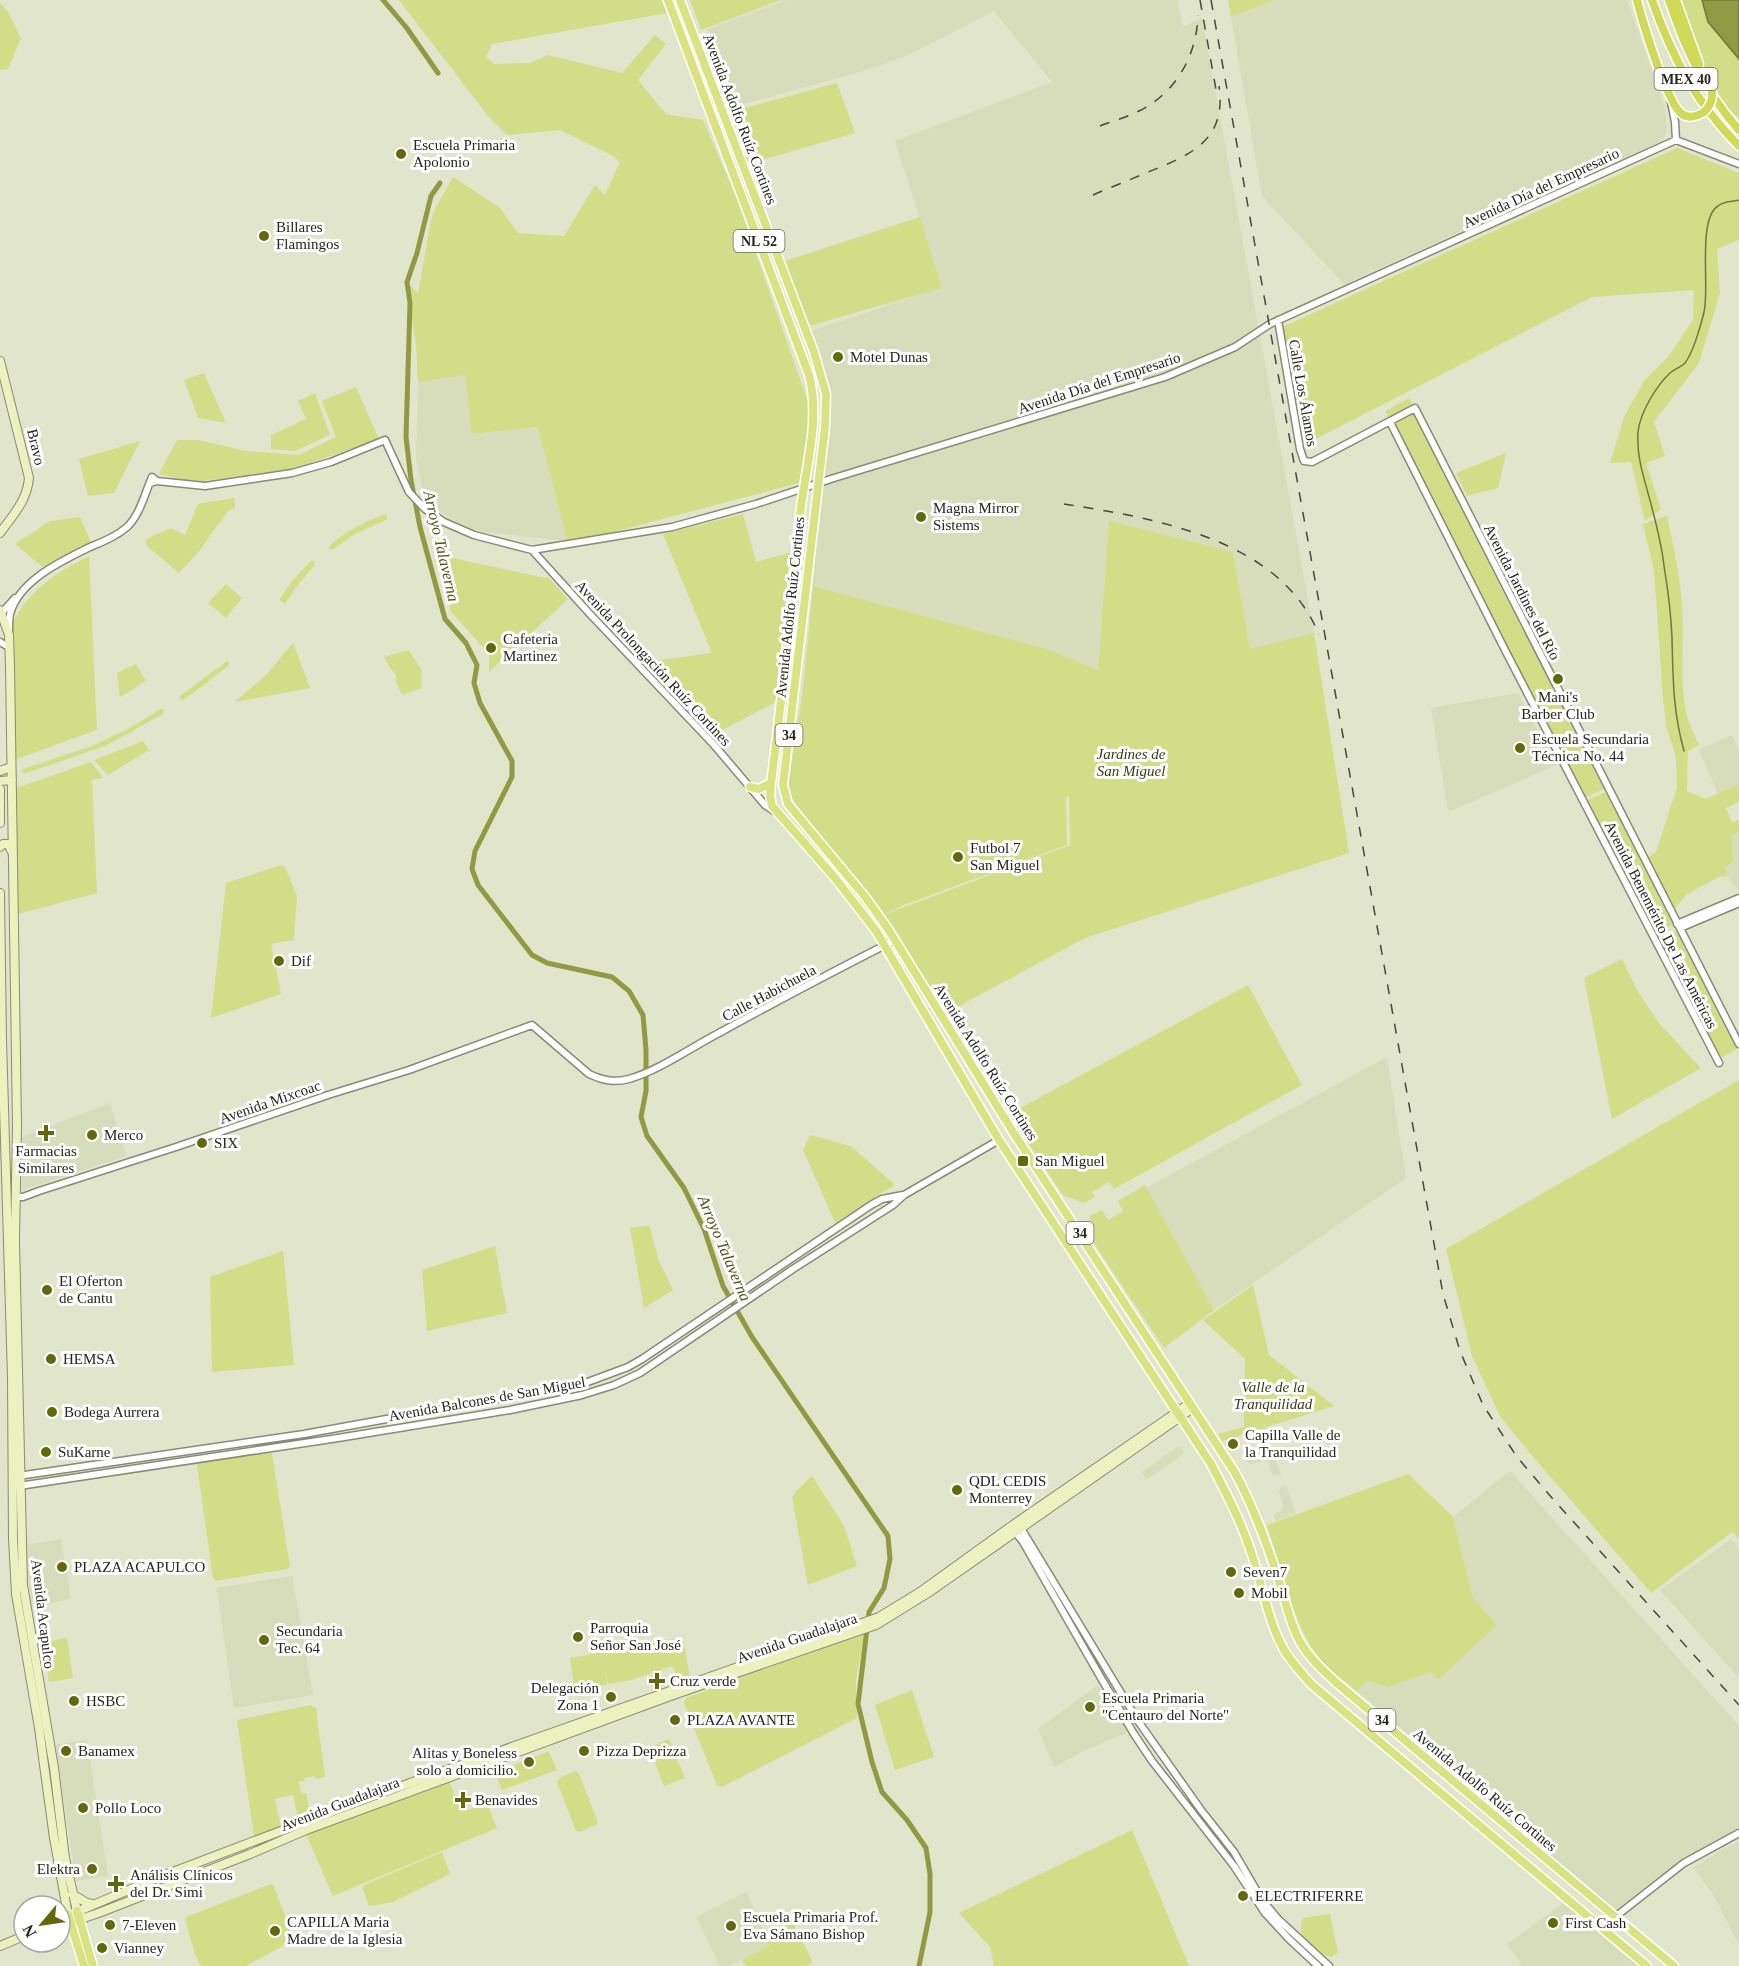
<svg xmlns="http://www.w3.org/2000/svg" width="1739" height="1966" font-family="'Times New Roman',serif">
	<rect width="100%" height="100%" fill="#e1e5cb"/>
	<!-- built -->
	<path fill="#d7dcbb" d="M786 0H1177L1183 27 1202 18 1314 633 1250 650 1233 552 1109 522 1098 670 1047 649 813 586 821 481 832 406 811 331 942 287 895 141 1052 82 994 11 906 56 863 71 737 106 708 29Z
		M1274 0H1627L1664 105 1667 131 1662 141 1344 284 1262 196 1231 17Z
		M465 374 473 434 538 427 567 541 484 532 461 525 435 509 425 500 416 460 418 382Z
		M1518 693 1556 765 1451 811 1448 810 1431 708Z
		M1732 735 1739 751V784L1718 794 1699 750Z
		M1739 833V891L1726 874 1725 867 1733 862 1732 836Z
		M1387 1057 1406 1178 1214 1310 1146 1188Z
		M110 1103 126 1156 22 1190 21 1137Z
		M1179 1446 1185 1453 1146 1480 1142 1472Z
		M1272 1450 1281 1474 1276 1476 1272 1474 1268 1461 1264 1460 1252 1464 1246 1461 1245 1457Z
		M1510 1471 1739 1726V1830L1683 1858 1616 1910 1357 1691 1367 1681 1387 1687 1431 1672 1438 1680 1497 1625 1473 1597 1453 1517Z
		M1286 1486 1296 1513 1276 1521 1274 1516 1277 1512 1281 1511 1283 1505 1279 1492 1281 1487Z
		M61 1539 71 1599 31 1607 26 1545Z
		M1731 1539 1739 1548V1678L1660 1590Z
		M292 1576 313 1695 234 1708 217 1588Z
		M1098 1685 1127 1730 1126 1733 1084 1751 1054 1767 1038 1729Z
		M87 1740 108 1876 76 1881 55 1745Z
		M1739 1842V1945L1713 1894 1693 1868 1720 1851Z
		M746 1892 770 1945 729 1966H720L696 1917Z
		M1564 1903 1642 1966H1522L1507 1944Z"/>
	<!-- green -->
	<path fill="#d2de87" fill-rule="evenodd" d="M399 0H661L667 13 492 44 486 57 494 64 530 63 548 55 622 73 655 35 666 44 638 80 666 114 703 120 737 199 808 402 809 420 799 483 595 537 567 541 538 427 472 434 465 375 418 382 416 345 407 282 418 293 431 220 436 207 453 177 500 208 518 233 564 236 595 185 605 195 620 162 615 157 560 130 507 135 488 116Z
		M690 0H781L701 30Z
		M1228 0H1274L1231 17Z
		M1676 0H1739V118C1704 89 1691 41 1676 0Z
		M0 3 7 10 21 38 8 69 0 70Z
		M837 83 855 133 748 164 730 112Z
		M1677 148 1739 173V240L1717 249 1720 293 1699 363 1654 422 1665 456 1646 463 1661 509 1645 521 1631 462 1610 463 1624 417 1644 381 1669 356 1693 320 1694 290 1592 297 1302 446 1282 327Z
		M920 217 942 288 809 326 785 261Z
		M204 373 226 423 198 418 184 380Z
		M356 387 379 439 290 470 194 482 159 474 177 440H199L246 451 299 455 336 437 322 401Z
		M315 393 330 435 295 451 271 449V435L306 419 298 401Z
		M1409 398 1430 435 1608 787 1582 799 1390 422 1385 411Z
		M140 441 114 493 88 496 79 459Z
		M1506 453 1498 488 1467 496 1456 473Z
		M234 498 235 508 228 511 200 550 179 573 146 545V539L171 528 185 535 198 504Z
		M386 514 388 519 355 534 332 550 328 549C337 534 369 520 386 514Z
		M743 514 756 562 792 552 776 702 713 735 645 662 712 653 663 534Z
		M1667 516C1673 546 1681 577 1682 608 1685 645 1678 683 1688 719 1691 728 1695 737 1699 745L1688 751 1687 791 1706 799 1739 784V802L1726 808 1732 823 1739 820V833L1732 836 1733 862 1725 868 1727 877 1721 876 1687 894 1672 912 1645 860 1656 852 1677 787 1676 757 1666 726 1663 698 1654 571 1643 524Z
		M80 517 91 542 43 567 15 544 50 521Z
		M1109 521 1233 552 1250 649 1314 633 1349 853 1085 938 948 1012 881 916 846 873 787 792 803 688 813 586 1047 649 1098 670ZM1069 796 1070 845 883 915 904 905 1067 845 1066 797Z
		M438 555 546 578 548 577 568 599 489 672V654L451 612Z
		M89 556 97 730 11 761 12 626C26 591 57 572 89 556Z
		M312 560 315 562 314 566 297 586 285 604 279 600 293 580Z
		M226 584 242 598 226 618 208 603Z
		M293 643 310 688 235 702 266 675Z
		M409 650 421 669 422 688 402 695 396 682V675L390 668 384 657Z
		M227 661 229 662V665C214 677 199 689 183 700L180 699V696Z
		M136 664 146 681 120 697 117 673Z
		M161 709 164 710 163 714 105 746 35 770 24 774 22 771 23 769 92 746 128 729Z
		M143 741 149 750 108 775 94 760Z
		M91 762 103 778 92 780 97 893 11 916V790Z
		M1606 792 1674 924 1655 934 1588 800Z
		M281 865 284 866 286 869 297 896 294 940 271 944 281 994 211 1018 226 883Z
		M1675 931 1678 932 1737 1044 1738 1048 1723 1057 1720 1056 1658 939Z
		M1622 959 1637 990 1658 1022 1701 1068 1612 1119 1584 978Z
		M1248 985 1302 1085 1114 1189 1109 1182 1092 1192 1095 1197 1084 1203 1063 1195 1009 1114Z
		M1739 1080V1539L1732 1532 1651 1593 1529 1452 1500 1416 1472 1356 1446 1249Z
		M810 1135 851 1146 894 1184 893 1186 837 1222H835L803 1150Z
		M1145 1185 1214 1310 1164 1348 1089 1236 1090 1216 1102 1210 1108 1220 1123 1211 1118 1201Z
		M649 1225 659 1261 673 1290 644 1308 630 1228Z
		M495 1246 507 1313 427 1331 422 1270Z
		M283 1251 294 1365 212 1372 210 1277Z
		M1253 1285 1269 1355 1334 1406 1222 1441 1218 1434 1244 1427 1245 1359 1203 1320Z
		M270 1452 272 1454 290 1566 287 1569 216 1581 213 1578 197 1465 200 1462Z
		M1408 1474 1453 1517 1473 1597 1497 1625 1438 1680 1431 1672 1388 1687 1367 1681 1357 1691C1343 1680 1329 1670 1318 1656 1294 1627 1279 1562 1267 1525Z
		M812 1476 844 1526 857 1566 808 1585 792 1497 795 1492Z
		M865 1632 856 1680 857 1718 722 1787 717 1785 684 1703 686 1698Z
		M683 1637 690 1677 678 1681 672 1666 631 1680 608 1684 604 1670 607 1684 575 1694 570 1658Z
		M67 1638 73 1678 49 1682 43 1642Z
		M912 1690 934 1757 895 1770 875 1705Z
		M311 1705 316 1709 325 1777 316 1779 315 1776 304 1778 305 1781 299 1782 301 1793H306L310 1813 298 1817 293 1795 275 1799 281 1826 254 1836 237 1720Z
		M669 1739 685 1778 664 1786 649 1748Z
		M549 1751 557 1770 502 1790 495 1772Z
		M576 1771 579 1774 598 1822 596 1825 580 1832 576 1831 557 1782 561 1777Z
		M449 1780 461 1812 487 1803 497 1828 333 1896 306 1834Z
		M1132 1830 1189 1966H994L990 1947 959 1913Z
		M442 1852 450 1874 393 1902 369 1906 362 1886Z
		M271 1884 274 1886 294 1940 246 1966H201L196 1957 185 1920 186 1917Z
		M1330 1914 1338 1953 1332 1957C1324 1957 1304 1941 1301 1933 1300 1929 1302 1922 1303 1918Z
		M792 1921 811 1958 812 1962 806 1966H746L742 1960 770 1945 765 1935Z"/>
	<!-- water -->
	<path fill="#909a43" stroke="#707737" stroke-width="1.5" d="M1702 0H1739V59L1708 22Z"/>
	<g fill="none" stroke-linecap="round" stroke-linejoin="round">
		<!-- stream -->
		<path stroke="#707737" stroke-width="1.5" d="M1684 751C1673 712 1673 678 1672 638 1671 614 1668 590 1664 566 1662 547 1657 527 1652 508 1646 483 1636 459 1638 432 1640 413 1656 386 1670 373 1675 369 1681 367 1685 363 1693 353 1701 325 1704 312 1710 289 1697 219 1718 206 1724 201 1732 202 1739 200"/>
		<!-- canal -->
		<path stroke="#909a43" stroke-width="5" d="M383 0 406 27 438 73
			M440 183 431 196 417 253 407 282 410 303 406 437 411 480 420 527 445 619 466 643 477 665 474 683 480 703 512 761V777L475 851 472 869 478 885 532 955 547 963 612 977 629 991 643 1015 646 1050V1091L641 1117 647 1136 684 1188 704 1229 723 1286 752 1337 888 1536 890 1559 884 1588 869 1612 858 1704 872 1762 882 1792 907 1820 926 1848 930 1874V1912L919 1966"/>
		<!-- tertiary casing -->
		<g stroke="#878b74" stroke-width="9">
			<path id="tertiary" d="M1671 102 1675 122 1676 140
				M1676 140 1739 164
				M1278 320 1300 449 1304 461 1312 462 1415 408 1739 1044
				M1390 422 1506 652 1719 1063
				M150 483 157 481 205 486 292 473 331 462 385 440 409 492 425 509 444 522 474 535 532 550 672 527 756 504 834 478 1165 377 1235 347 1270 324 1676 140
				M532 550 589 613 714 745 765 805 774 811
				M0 615 15 598
				M9 632C9 626 9 620 10 614 19 580 62 561 90 547 103 542 117 536 127 527 140 515 145 493 152 477L157 481
				M0 642 9 647
				M1677 924 1739 898
				M1680 928 1739 903
				M15 1197H23L39 1191 176 1147 328 1095 409 1070 532 1025 589 1074C602 1080 614 1083 629 1079 660 1070 690 1048 719 1033 777 1001 836 970 895 940
				M18 1476 304 1434 585 1383 628 1367 642 1359 871 1205 882 1199 903 1195
				M19 1486 338 1438 510 1410 582 1395 614 1385 640 1373 793 1269 893 1205 904 1195 999 1140
				M1019 1525 1138 1721 1201 1810 1234 1852 1262 1900 1278 1919 1329 1966
				M1013 1529 1023 1542 1101 1678 1134 1734 1152 1761 1234 1866 1265 1913 1289 1939 1318 1966
				M1603 1930 1615 1917 1684 1863 1739 1833"/>
		</g>
		<!-- secondary casing -->
		<g stroke="#878b74" stroke-width="10">
			<path id="secondary" d="M0 361 29 478C27 501 13 515 0 533
				M0 610 9 635 10 666 17 1125 15 1241 23 1585 54 1768 65 1858 77 1911
				M0 771 11 767
				M0 781 12 780
				M0 789V823
				M0 847 3 844H8L12 852
				M0 893 2 1040 12 1377 13 1538 16 1594 39 1728 54 1838 68 1915
				M72 1894 87 1903 93 1904
				M74 1913 157 1878 365 1799 879 1617 920 1592 1010 1527 1190 1403
				M60 1922 64 1921 70 1923 101 1912 250 1854 306 1830 676 1694 876 1625 931 1591 1193 1408
				M0 1946 24 1936"/>
		</g>
		<!-- primary casing -->
		<g stroke="#fff" stroke-width="11">
			<path id="primary" d="M668 0 809 375C821 420 805 469 800 515 791 604 783 694 771 783L770 795 772 806 835 878 876 931 999 1140 1211 1464C1226 1493 1241 1521 1251 1552 1262 1583 1267 1618 1283 1648 1290 1661 1301 1672 1311 1684L1647 1966
				M680 0 814 352 826 394 825 427 783 785 788 804 866 898 888 929 1013 1132 1234 1471C1253 1505 1266 1541 1278 1578 1285 1598 1289 1621 1299 1640 1309 1658 1323 1671 1339 1685L1674 1966
				M750 787 759 789 771 783
				M77 1911 93 1966
				M68 1915 84 1966"/>
		</g>
		<!-- trunk casing -->
		<g stroke="#fff" stroke-width="11">
			<path id="trunk" d="M1637 0C1642 20 1667 104 1682 114 1689 119 1698 116 1704 112
				M1652 0C1672 57 1696 103 1739 146
				M1669 0C1685 48 1705 92 1739 130
				M1676 0 1699 64"/>
		</g>
		<!-- tertiary -->
		<use href="#tertiary" stroke="#fff" stroke-width="6"/>
		<!-- secondary -->
		<use href="#secondary" stroke="#ecf1c0" stroke-width="8"/>
		<!-- primary -->
		<use href="#primary" stroke="#dae382" stroke-width="8"/>
		<!-- trunk -->
		<use href="#trunk" stroke="#ceda58" stroke-width="8"/>
		<!-- rail -->
		<path stroke="#46483c" stroke-width="1.5" stroke-dasharray="10 10" stroke-linecap="butt" d="M1200 0 1217 95
			M1211 0 1443 1294 1460 1351 1483 1405 1517 1457 1552 1498 1739 1705
			M1100 126C1113 121 1127 117 1139 111 1176 93 1197 55 1198 15
			M1093 195C1111 187 1130 180 1148 172 1191 155 1227 140 1219 86
			M1064 504C1154 518 1281 539 1319 635"/>
		<!-- trunk-bridge casing -->
		<g stroke="#fff" stroke-width="11" stroke-linecap="butt">
			<path id="trunk-bridge" d="M1704 112C1711 105 1714 98 1711 88"/>
		</g>
		<!-- trunk-bridge -->
		<use href="#trunk-bridge" stroke="#ceda58" stroke-width="8"/>
	</g>
	<!-- markers -->
	<g fill="#61690c" stroke="#fff" stroke-width="2">
		<circle cx="401" cy="154" r="6"/>
		<circle cx="264" cy="236" r="6"/>
		<circle cx="838" cy="357" r="6"/>
		<circle cx="921" cy="517" r="6"/>
		<circle cx="491" cy="648" r="6"/>
		<circle cx="1558" cy="679" r="6"/>
		<circle cx="1520" cy="748" r="6"/>
		<circle cx="958" cy="857" r="6"/>
		<circle cx="279" cy="961" r="6"/>
		<path d="M43 1124h6v6h6v6h-6v6h-6v-6h-6v-6h6z"/>
		<circle cx="92" cy="1135" r="6"/>
		<circle cx="202" cy="1143" r="6"/>
		<rect x="1017" y="1155" width="12" height="12" rx="3"/>
		<circle cx="47" cy="1290" r="6"/>
		<circle cx="51" cy="1359" r="6"/>
		<circle cx="52" cy="1412" r="6"/>
		<circle cx="1233" cy="1444" r="6"/>
		<circle cx="46" cy="1452" r="6"/>
		<circle cx="957" cy="1490" r="6"/>
		<circle cx="62" cy="1567" r="6"/>
		<circle cx="1231" cy="1572" r="6"/>
		<circle cx="1239" cy="1593" r="6"/>
		<circle cx="578" cy="1637" r="6"/>
		<circle cx="264" cy="1640" r="6"/>
		<path d="M654 1672h6v6h6v6h-6v6h-6v-6h-6v-6h6z"/>
		<circle cx="611" cy="1697" r="6"/>
		<circle cx="74" cy="1701" r="6"/>
		<circle cx="1090" cy="1707" r="6"/>
		<circle cx="675" cy="1720" r="6"/>
		<circle cx="66" cy="1751" r="6"/>
		<circle cx="584" cy="1751" r="6"/>
		<circle cx="529" cy="1762" r="6"/>
		<path d="M460 1791h6v6h6v6h-6v6h-6v-6h-6v-6h6z"/>
		<circle cx="83" cy="1808" r="6"/>
		<circle cx="92" cy="1869" r="6"/>
		<path d="M113 1875h6v6h6v6h-6v6h-6v-6h-6v-6h6z"/>
		<circle cx="1243" cy="1896" r="6"/>
		<circle cx="1553" cy="1923" r="6"/>
		<circle cx="110" cy="1925" r="6"/>
		<circle cx="731" cy="1926" r="6"/>
		<circle cx="275" cy="1931" r="6"/>
		<circle cx="102" cy="1948" r="6"/>
	</g>
	<g text-anchor="middle" stroke-width="6" stroke-linejoin="round" paint-order="stroke">
		<!-- shield labels -->
		<g fill="#fff" stroke="#666760" stroke-width="1.5">
			<rect x="1654.5" y="68" width="63" height="22" rx="4.5"/>
			<rect x="733.5" y="230" width="51" height="22" rx="4.5"/>
			<rect x="775.5" y="724" width="27" height="22" rx="4.5"/>
			<rect x="1066.5" y="1222" width="27" height="22" rx="4.5"/>
			<rect x="1368.5" y="1709" width="27" height="22" rx="4.5"/>
		</g>
		<g font-size="14" font-weight="bold" fill="#24261c">
			<text x="1686" y="84">MEX 40</text>
			<text x="759" y="246">NL 52</text>
			<text x="789" y="740">34</text>
			<text x="1080" y="1238">34</text>
			<text x="1382" y="1725">34</text>
		</g>
		<!-- street labels -->
		<g font-size="15" fill="#24261c" stroke="#fff">
			<text transform="translate(740 119) rotate(69)" y="5">Avenida Adolfo Ruíz Cortines</text>
			<text transform="translate(1541 188) rotate(-25)" y="5">Avenida Día del Empresario</text>
			<text transform="translate(1099 383) rotate(-18)" y="5">Avenida Día del Empresario</text>
			<text transform="translate(1303 393) rotate(80)" y="5">Calle Los Álamos</text>
			<text transform="translate(36 447) rotate(77)" y="5">Bravo</text>
			<text transform="translate(1522 592) rotate(63)" y="5">Avenida Jardines del Río</text>
			<text transform="translate(790 607) rotate(-84)" y="5">Avenida Adolfo Ruíz Cortines</text>
			<text transform="translate(653 663) rotate(47)" y="5">Avenida Prolongación Ruíz Cortines</text>
			<text transform="translate(1661 925) rotate(63)" y="5">Avenida Benemérito De Las Américas</text>
			<text transform="translate(769 993) rotate(-28)" y="5">Calle Habichuela</text>
			<text transform="translate(986 1062) rotate(58)" y="5">Avenida Adolfo Ruíz Cortines</text>
			<text transform="translate(270 1102) rotate(-19)" y="5">Avenida Mixcoac</text>
			<text transform="translate(487 1399) rotate(-10)" y="5">Avenida Balcones de San Miguel</text>
			<text transform="translate(43 1614) rotate(83)" y="5">Avenida Acapulco</text>
			<text transform="translate(797 1638) rotate(-19)" y="5">Avenida Guadalajara</text>
			<text transform="translate(1485 1790) rotate(40)" y="5">Avenida Adolfo Ruíz Cortines</text>
			<text transform="translate(340 1804) rotate(-21)" y="5">Avenida Guadalajara</text>
		</g>
		<!-- poi labels -->
		<g font-size="15" fill="#24261c" stroke="#fff" text-anchor="start">
			<text x="413" y="150">Escuela Primaria<tspan x="413" dy="17">Apolonio</tspan></text>
			<text x="276" y="232">Billares<tspan x="276" dy="17">Flamingos</tspan></text>
			<text x="850" y="362">Motel Dunas</text>
			<text x="933" y="513">Magna Mirror<tspan x="933" dy="17">Sistems</tspan></text>
			<text x="503" y="644">Cafeteria<tspan x="503" dy="17">Martinez</tspan></text>
			<text x="1558" y="702" text-anchor="middle">Mani's<tspan x="1558" dy="17">Barber Club</tspan></text>
			<text x="1532" y="744">Escuela Secundaria<tspan x="1532" dy="17">Técnica No. 44</tspan></text>
			<text x="970" y="853">Futbol 7<tspan x="970" dy="17">San Miguel</tspan></text>
			<text x="291" y="966">Dif</text>
			<text x="104" y="1140">Merco</text>
			<text x="214" y="1148">SIX</text>
			<text x="46" y="1156" text-anchor="middle">Farmacias<tspan x="46" dy="17">Similares</tspan></text>
			<text x="1035" y="1166">San Miguel</text>
			<text x="59" y="1286">El Oferton<tspan x="59" dy="17">de Cantu</tspan></text>
			<text x="63" y="1364">HEMSA</text>
			<text x="64" y="1417">Bodega Aurrera</text>
			<text x="1245" y="1440">Capilla Valle de<tspan x="1245" dy="17">la Tranquilidad</tspan></text>
			<text x="58" y="1457">SuKarne</text>
			<text x="969" y="1486">QDL CEDIS<tspan x="969" dy="17">Monterrey</tspan></text>
			<text x="74" y="1572">PLAZA ACAPULCO</text>
			<text x="1243" y="1577">Seven7</text>
			<text x="1251" y="1598">Mobil</text>
			<text x="590" y="1633">Parroquia<tspan x="590" dy="17">Señor San José</tspan></text>
			<text x="276" y="1636">Secundaria<tspan x="276" dy="17">Tec. 64</tspan></text>
			<text x="670" y="1686">Cruz verde</text>
			<text x="599" y="1693" text-anchor="end">Delegación<tspan x="599" dy="17">Zona 1</tspan></text>
			<text x="1102" y="1703">Escuela Primaria<tspan x="1102" dy="17">"Centauro del Norte"</tspan></text>
			<text x="86" y="1706">HSBC</text>
			<text x="687" y="1725">PLAZA AVANTE</text>
			<text x="78" y="1756">Banamex</text>
			<text x="596" y="1756">Pizza Deprizza</text>
			<text x="517" y="1758" text-anchor="end">Alitas y Boneless<tspan x="517" dy="17">solo a domicilio.</tspan></text>
			<text x="475" y="1805">Benavides</text>
			<text x="95" y="1813">Pollo Loco</text>
			<text x="80" y="1874" text-anchor="end">Elektra</text>
			<text x="130" y="1880">Análisis Clínicos<tspan x="130" dy="17">del Dr. Simi</tspan></text>
			<text x="1255" y="1901">ELECTRIFERRE</text>
			<text x="743" y="1922">Escuela Primaria Prof.<tspan x="743" dy="17">Eva Sámano Bishop</tspan></text>
			<text x="287" y="1927">CAPILLA Maria<tspan x="287" dy="17">Madre de la Iglesia</tspan></text>
			<text x="1565" y="1928">First Cash</text>
			<text x="122" y="1930">7-Eleven</text>
			<text x="114" y="1953">Vianney</text>
		</g>
		<!-- park labels -->
		<g font-size="15" font-style="italic" fill="#373c17" stroke="#fff">
			<text x="1131" y="759">Jardines de<tspan x="1131" dy="17">San Miguel</tspan></text>
			<text x="1273" y="1392">Valle de la<tspan x="1273" dy="17">Tranquilidad</tspan></text>
		</g>
		<!-- water labels -->
		<g font-size="16" font-style="italic" fill="#4e5414" stroke="#fff">
			<text transform="translate(442 546) rotate(77)" y="6">Arroyo Talaverna</text>
			<text transform="translate(725 1248) rotate(67)" y="6">Arroyo Talaverna</text>
		</g>
	</g>
	<!-- north arrow -->
	<g transform="translate(42 1924) rotate(241)"><circle r="28" fill="#ffffff" stroke="#a7a8a4" stroke-width="1.5"/>
	<path d="M0-4.5L10 22L0 15L-10 22Z" fill="#61690c"/>
	<text y="-9" font-size="16" font-weight="bold" text-anchor="middle" fill="#24261c">N</text>
	</g>
</svg>
